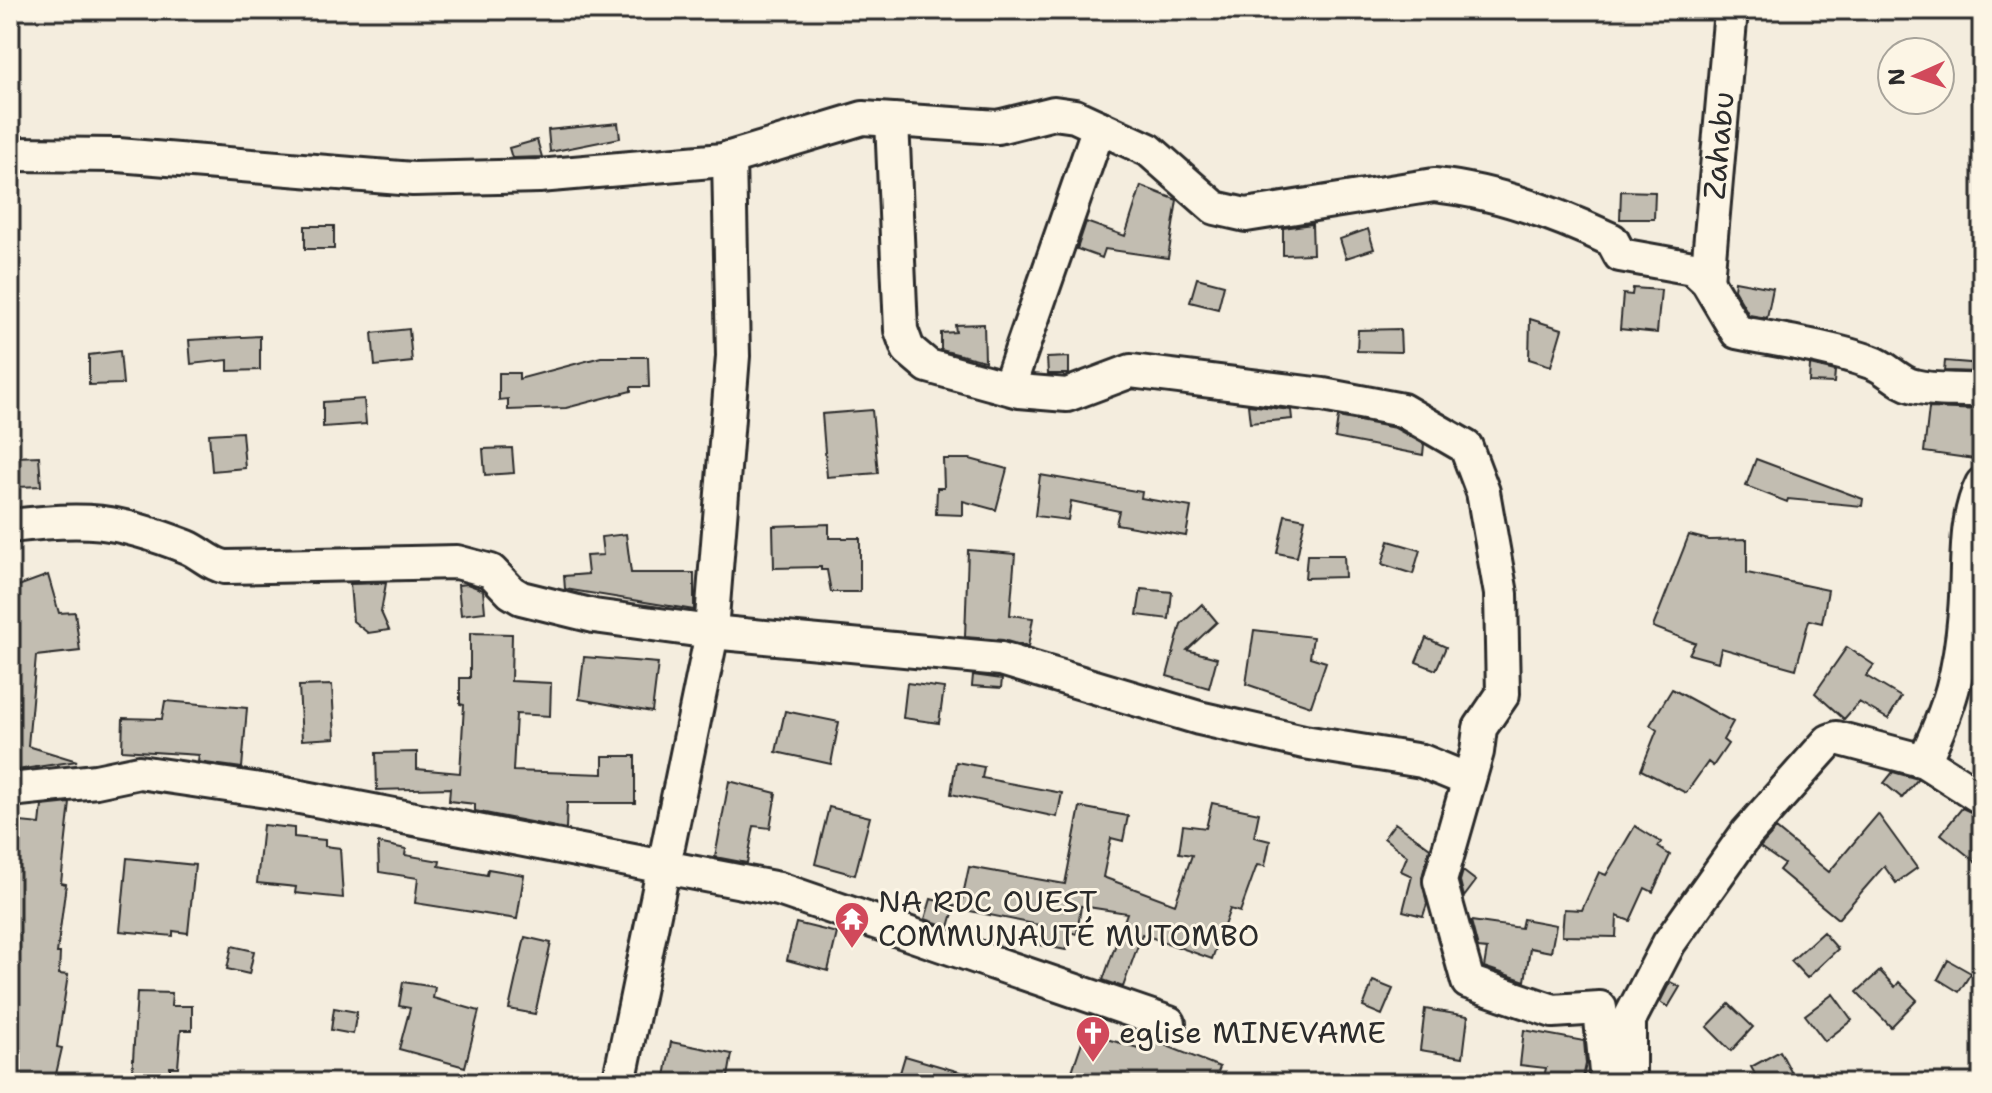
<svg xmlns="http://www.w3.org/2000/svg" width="1992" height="1093" font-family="'Shantell Sans',sans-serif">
	<rect width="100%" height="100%" fill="#f4edde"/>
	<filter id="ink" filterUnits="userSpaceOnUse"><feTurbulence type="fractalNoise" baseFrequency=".0125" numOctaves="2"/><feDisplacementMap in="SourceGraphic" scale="16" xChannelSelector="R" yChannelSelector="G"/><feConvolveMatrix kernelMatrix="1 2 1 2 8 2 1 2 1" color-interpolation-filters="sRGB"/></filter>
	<g filter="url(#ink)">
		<!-- building -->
		<path fill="#c2bdb1" stroke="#2b2b2b" stroke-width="2" d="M618 123 620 138 550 152 548 130Z
			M537 140 542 157 512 158 509 148Z
			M1141 186 1177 200 1168 258 1105 249 1102 258 1077 249 1086 222 1125 236Z
			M1621 191 1655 192 1654 219H1620Z
			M1312 224 1313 254 1283 255V228Z
			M305 226H334V249H305Z
			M1368 229 1374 249 1346 258 1340 239Z
			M1197 278 1224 285 1218 309 1190 302Z
			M1735 281 1773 288 1767 318 1749 315 1734 289Z
			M1633 288 1661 290 1657 333 1620 329 1623 294 1632 295Z
			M1530 319 1562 329 1551 366 1529 359Z
			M984 324 985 361 941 350V333L956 332 955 325Z
			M409 329 412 362 375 366 372 333Z
			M1400 329 1401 352 1357 351 1358 330Z
			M260 336V370L228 371V360L191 364 189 340Z
			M120 351 123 384 89 385V355Z
			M601 357H648L649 387H631V391L566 408 508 410V399L499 400V373H519V379Z
			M1069 357V374H1048L1047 358Z
			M1945 361 1982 364V372L1944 371Z
			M1810 365 1835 371 1834 383 1809 382Z
			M364 399 366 424 323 427V402Z
			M1248 405 1291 410 1292 419 1250 423Z
			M1929 408 1982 410V460L1924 452Z
			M872 410 878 473 827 477 822 414Z
			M1338 417 1395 428 1424 444 1423 455 1335 438Z
			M242 432 245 468 212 471 209 434Z
			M512 448 514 473 485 475 483 449Z
			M39 456 41 486 17 487 15 457Z
			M943 459H970L1007 469 996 510 963 501V515L936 514 937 488H944Z
			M1756 459 1863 499 1862 506 1788 499 1787 502 1746 486Z
			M1040 475 1142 492 1141 498 1191 507 1186 536 1116 524 1119 511 1071 501 1068 520 1035 516Z
			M1285 515 1305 519 1297 557 1277 553Z
			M829 524V538H860V592H831L827 570H821V567L774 568 773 526Z
			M626 534 631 573H694V610L565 589 564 576 588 574 586 556 603 555 601 537Z
			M1689 535 1709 540 1747 539V573L1828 590 1822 623 1809 620 1796 669 1721 648 1718 662 1689 654 1695 643 1653 627Z
			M1389 541 1420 550 1413 574 1382 564Z
			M968 550 1015 554 1010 615 1033 618 1028 647 1003 640 965 637Z
			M1307 555H1344L1345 577 1305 578Z
			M48 575 59 613 75 612 80 651 36 656 28 746 77 761 10 771V589Z
			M386 583 381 612 389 630 368 633 353 621 350 584Z
			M467 584 483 590 485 612 461 615 458 585Z
			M1141 589 1172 592 1169 619 1137 615Z
			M1202 604 1217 622 1187 650 1217 658 1209 688 1167 676 1181 624Z
			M1254 630 1313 637 1310 657 1326 662 1311 706 1246 684Z
			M470 633 512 634 511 681 551 683 550 716 516 714 513 771 603 774V756H635V803H567L566 829 475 811V804L449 801 450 788 377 790 376 753 417 752V769L460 773 464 705 460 704V678H470Z
			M1426 638 1446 647 1436 670 1416 662Z
			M1847 647 1874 665 1866 676 1901 697 1888 719 1859 702 1844 719 1815 693Z
			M584 657 658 663 652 712 579 699Z
			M973 675 1002 679 1001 688 972 686Z
			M907 683 944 688 939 723 903 718Z
			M332 685 335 738 302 740 299 686Z
			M1672 689 1733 722 1723 740 1728 744 1713 766 1708 762 1686 793 1641 770 1657 730 1650 725Z
			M165 701 247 708 242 768 198 762 199 755 122 750 123 718 162 719Z
			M785 711 839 722 831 764 776 752Z
			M956 762 984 767 982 778 1062 793 1057 817 951 794Z
			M1893 772 1918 779 1902 798 1884 783Z
			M729 781 776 793 770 828 754 826 747 863 715 857Z
			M70 803 61 883 66 884 57 953H60L59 974 68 975 57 1047 62 1048 54 1083H10V1014L17 965H10V831L21 832V822L40 824 42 806Z
			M1212 803 1259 813 1254 837 1270 841 1265 866 1257 865 1240 912 1230 909 1212 959 1142 934 1123 987 1103 980 1127 913 1081 906 1077 934 1069 932 1066 950 1040 945 1044 926 960 909 969 867 1065 884 1080 807 1128 816 1123 841 1111 838 1103 877 1175 904 1192 855 1179 853 1183 825 1206 828Z
			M829 807 870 817 855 875 815 864Z
			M1962 808 1982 817V867L1941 834Z
			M1878 814 1917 868 1896 883 1884 866 1838 919 1779 870 1784 864 1760 847 1776 829 1829 872Z
			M1395 823 1430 848 1422 877 1427 904 1423 916 1403 911 1412 876 1401 871 1407 856 1384 838Z
			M263 825 294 828V837L325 840V846L340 848 343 898 295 893 296 887 257 883Z
			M1635 826 1661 842 1658 847 1670 855 1653 892 1645 888 1630 921 1617 916 1616 937 1562 936 1564 909 1582 910 1599 872 1606 875Z
			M378 843 406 849 405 855 440 861 439 866 487 875 488 869 524 875 517 919 415 903 418 878 379 872Z
			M127 858 195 865 188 933 173 931V936L120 931Z
			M1463 871 1476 881 1464 897 1460 881Z
			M931 899 955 906 949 927 925 919Z
			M1523 919 1556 925 1551 952 1530 948 1525 981 1484 967 1487 949 1478 948 1471 921 1521 928Z
			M796 923 837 933 828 971 787 960Z
			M1823 932 1838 949 1807 978 1791 961Z
			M525 937 551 943 535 1014 509 1009Z
			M232 946 254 951 249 974 227 969Z
			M1948 960 1971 973 1959 992 1938 979Z
			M1880 971 1895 987 1899 982 1917 1000 1891 1027 1857 992Z
			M1373 981 1393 989 1382 1015 1363 1007Z
			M403 982 435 987 433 998 479 1011 465 1067 399 1049 410 1008 399 1006Z
			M1670 982 1680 987 1668 1007 1660 1002Z
			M137 992 172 993 171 1006H192V1030H181L178 1067H170V1079L132 1077Z
			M1833 994 1852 1020 1825 1041 1805 1015Z
			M1729 1004 1753 1027 1731 1051 1707 1027Z
			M334 1008 357 1012 353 1034 331 1030Z
			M1425 1009 1468 1016 1463 1057 1420 1050Z
			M1524 1030 1584 1041 1586 1064 1582 1083 1544 1077 1546 1068 1520 1065Z
			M1085 1033 1149 1051 1152 1040 1220 1067 1214 1083H1068Z
			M671 1042 732 1054 727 1083H664Z
			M1780 1051 1797 1083H1760L1751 1067Z
			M905 1056 977 1077 976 1083H897Z"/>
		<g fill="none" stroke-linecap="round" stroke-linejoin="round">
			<!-- street casing -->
			<g stroke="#2b2b2b" stroke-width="38">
				<g id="street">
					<path d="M892 120 901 330 908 349 928 366 1019 391 1067 395 1131 371 1323 395 1402 410 1466 447 1483 492 1501 594 1503 694 1480 728 1477 752 1440 881 1468 982 1553 1011 1600 1008 1607 1083"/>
					<path d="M10 154 118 155 413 179 539 176 723 160 863 118 998 127 1054 113 1075 116 1149 150 1215 208 1246 215 1434 185C1495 191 1557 214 1612 240L1620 255 1693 268 1707 281 1737 332C1782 341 1827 347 1871 362 1887 367 1899 383 1914 386 1936 392 1959 388 1982 391"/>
					<path id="s1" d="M1707 281 1731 10"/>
					<path d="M1009 386 1099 127"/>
					<path d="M10 526C85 517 116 519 187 547 201 553 210 564 225 567L457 562 491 571 511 592 521 598 594 616 711 632 1001 659 1199 718 1304 742 1422 761 1468 780"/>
					<path d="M1924 761C1950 707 1960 673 1965 612 1969 570 1963 522 1982 484"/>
					<path d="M10 790 96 781 139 772 274 792 779 889 1169 1023"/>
					<path d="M619 1083 710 643 733 356 729 158"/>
					<path d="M1629 1083V1020L1669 943 1747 833 1829 741 1837 738 1924 761 1982 798"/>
				</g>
			</g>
			<!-- street -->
			<use href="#street" stroke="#fcf5e5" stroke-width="32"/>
		</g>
	</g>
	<!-- icons -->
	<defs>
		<g id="temple-pin" transform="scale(1.8)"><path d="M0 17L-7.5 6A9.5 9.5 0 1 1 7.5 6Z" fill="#d1495b" stroke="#fcf5e5"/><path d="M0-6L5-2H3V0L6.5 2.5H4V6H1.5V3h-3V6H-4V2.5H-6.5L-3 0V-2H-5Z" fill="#fff"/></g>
		<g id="church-pin" transform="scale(1.8)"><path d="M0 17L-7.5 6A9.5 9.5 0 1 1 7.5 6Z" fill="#d1495b" stroke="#fcf5e5"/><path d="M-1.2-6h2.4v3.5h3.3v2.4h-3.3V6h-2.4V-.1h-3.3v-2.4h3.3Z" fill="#fff"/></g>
	</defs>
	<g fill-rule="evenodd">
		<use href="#temple-pin" x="852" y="919"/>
		<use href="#church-pin" x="1093" y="1033"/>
	</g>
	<g text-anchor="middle" stroke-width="6" stroke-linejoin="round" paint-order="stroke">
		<!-- street labels -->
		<g font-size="30" fill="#2b2b2b" stroke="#fcf5e5">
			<text dy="10" stroke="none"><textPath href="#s1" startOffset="136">Zahabu</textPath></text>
		</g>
		<!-- poi labels -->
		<g font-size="30" fill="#2b2b2b" stroke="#fcf5e5" text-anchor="start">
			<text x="878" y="912">NA RDC OUEST<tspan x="878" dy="34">COMMUNAUTÉ MUTOMBO</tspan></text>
			<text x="1119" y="1043">eglise MINEVAME</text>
		</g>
	</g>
	<!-- margin -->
	<rect width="1992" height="1093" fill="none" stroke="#fcf5e5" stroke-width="40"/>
	<rect x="20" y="20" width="1952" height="1053" fill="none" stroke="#2b2b2b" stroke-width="3" filter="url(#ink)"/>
	<!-- north arrow -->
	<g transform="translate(1916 76) rotate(267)"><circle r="38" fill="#fcf5e5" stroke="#a8a49b" stroke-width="2"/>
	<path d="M0-6L14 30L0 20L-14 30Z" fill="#d1495b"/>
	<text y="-12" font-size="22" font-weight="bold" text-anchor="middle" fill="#2b2b2b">N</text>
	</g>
</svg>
